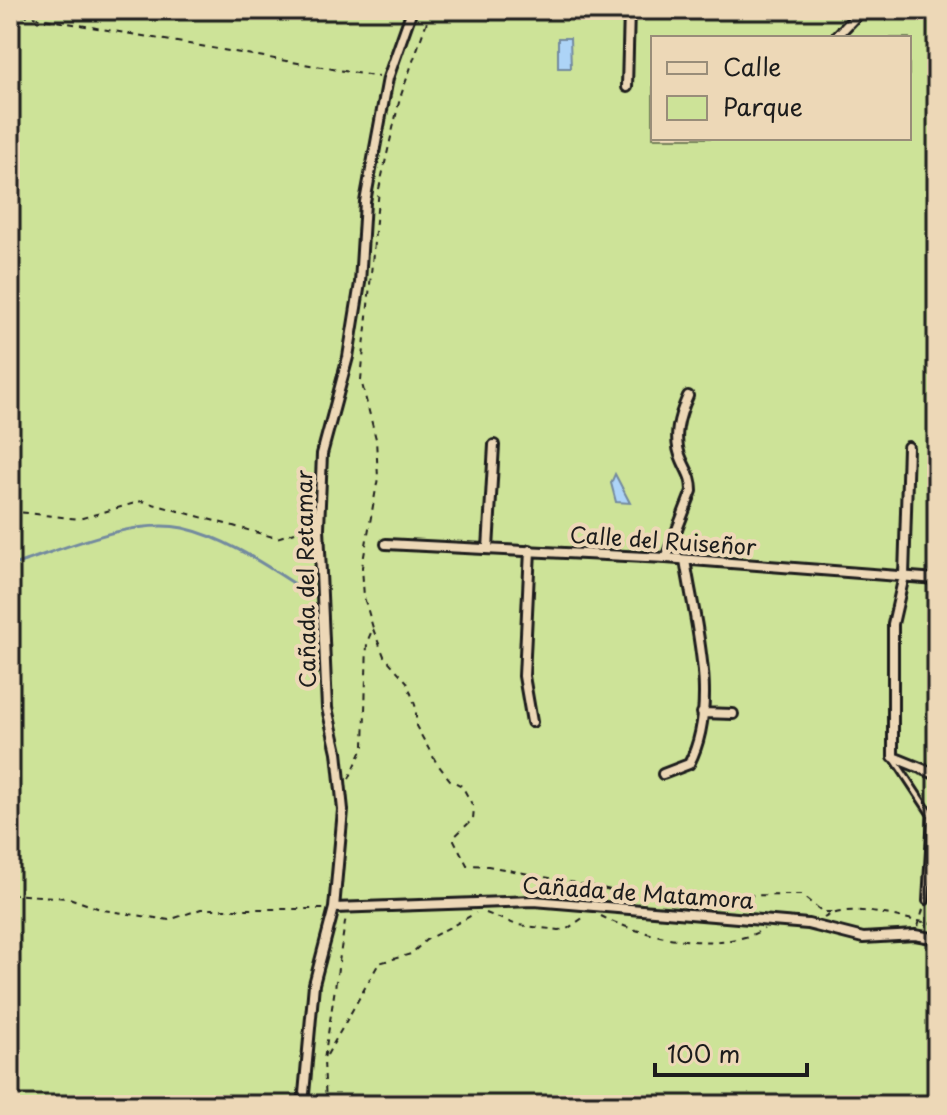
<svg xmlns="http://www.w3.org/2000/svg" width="947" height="1115" font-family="'Playpen Sans',sans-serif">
	<rect width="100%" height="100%" fill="#edd8b7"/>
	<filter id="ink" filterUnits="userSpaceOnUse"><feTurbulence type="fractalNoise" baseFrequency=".0125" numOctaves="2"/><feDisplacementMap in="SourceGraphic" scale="16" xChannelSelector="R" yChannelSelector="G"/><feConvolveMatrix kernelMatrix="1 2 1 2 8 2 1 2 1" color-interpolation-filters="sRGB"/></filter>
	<g filter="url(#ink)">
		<!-- green -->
		<path fill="#cde398" stroke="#74805a" stroke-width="2" fill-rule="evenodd" d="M10 10H937V1105H10ZM653 38H909V138H653Z"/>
		<!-- water -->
		<path fill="#add4f7" stroke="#738a9f" stroke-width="2" d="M558 38H570L571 68H558Z
			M615 474 630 503 616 502 611 483Z"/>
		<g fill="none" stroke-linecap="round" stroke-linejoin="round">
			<!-- stream -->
			<path stroke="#738a9f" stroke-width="3" d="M10 566C59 551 132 517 183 528 228 538 271 569 309 593"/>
			<!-- lane casing -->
			<g stroke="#1c1c1c" stroke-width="10">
				<path id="lane" d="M894 759 931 815 926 901"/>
			</g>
			<!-- street casing -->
			<g stroke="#1c1c1c" stroke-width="14">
				<path id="street" d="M835 38 862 10
					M627 87 629 10
					M908 447 904 576 893 624V757L935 774
					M386 544 666 558 937 579
					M488 549 494 445
					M530 550 524 676 532 722
					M666 558 692 491C692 477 687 472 682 460 672 439 679 416 688 396
					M702 713 733 714
					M663 774 689 764C720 705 695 624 685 560
					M334 908 534 901 808 924 863 938 915 935 937 939
					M303 1105 314 984 334 908 343 810 337 752 327 708 319 528 322 454 348 357 360 283 365 202 388 78 412 10"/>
			</g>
			<!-- path -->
			<path stroke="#1c1c1c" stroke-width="2" stroke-dasharray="6 6" stroke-linecap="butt" d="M10 13 379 77
				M10 511 79 519 142 501 277 538 310 527
				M373 629 384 656 407 682 416 708V726L436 762 450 780 462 786 474 808 473 819 453 838 467 865 488 866 642 896 801 895 823 912H832
				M349 779 364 746 367 642 373 628 364 597 362 567 378 478 376 439 361 380 379 189 400 98 431 10
				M691 891 693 904
				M10 894 69 898 103 910 169 920 201 909H325
				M486 913 517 925 559 930 567 929 587 915
				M601 916C641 937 722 954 764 929
				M824 918C853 900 905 921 937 924
				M918 927 924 906
				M327 1055 379 963 411 954 426 940 476 913
				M326 1105 324 1060 346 916"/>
			<!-- lane -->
			<use href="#lane" stroke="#edd8b7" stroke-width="4"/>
			<!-- street -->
			<use href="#street" stroke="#edd8b7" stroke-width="8"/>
		</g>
	</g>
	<g text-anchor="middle" stroke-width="8" stroke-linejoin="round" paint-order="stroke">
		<!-- street labels -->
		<g font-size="22" fill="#1c1c1c" stroke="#edd8b7">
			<text transform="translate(663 541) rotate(4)" y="8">Calle del Ruiseñor</text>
			<text transform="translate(306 579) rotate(-91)" y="8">Cañada del Retamar</text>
			<text transform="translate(638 893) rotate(4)" y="8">Cañada de Matamora</text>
		</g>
	</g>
	<!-- margin -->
	<rect width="947" height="1115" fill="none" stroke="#edd8b7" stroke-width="40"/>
	<rect x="20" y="20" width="907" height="1075" fill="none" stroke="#1c1c1c" stroke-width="3" filter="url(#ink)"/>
	<!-- legend -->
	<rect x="651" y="36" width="260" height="104" fill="#edd8b7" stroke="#998d79" stroke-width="2"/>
	<rect x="667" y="62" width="40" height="12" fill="#edd8b7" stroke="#998d79" stroke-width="2"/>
	<text x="723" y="76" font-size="24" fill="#1c1c1c">Calle</text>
	<rect x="667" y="96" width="40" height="24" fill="#cde398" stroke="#998d79" stroke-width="2"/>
	<text x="723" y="116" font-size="24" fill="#1c1c1c">Parque</text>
	<!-- scale -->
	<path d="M655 1063v12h152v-12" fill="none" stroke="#1c1c1c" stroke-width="4"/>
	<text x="667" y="1063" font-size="24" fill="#1c1c1c" stroke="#edd8b7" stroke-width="6" paint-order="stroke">100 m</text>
</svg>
